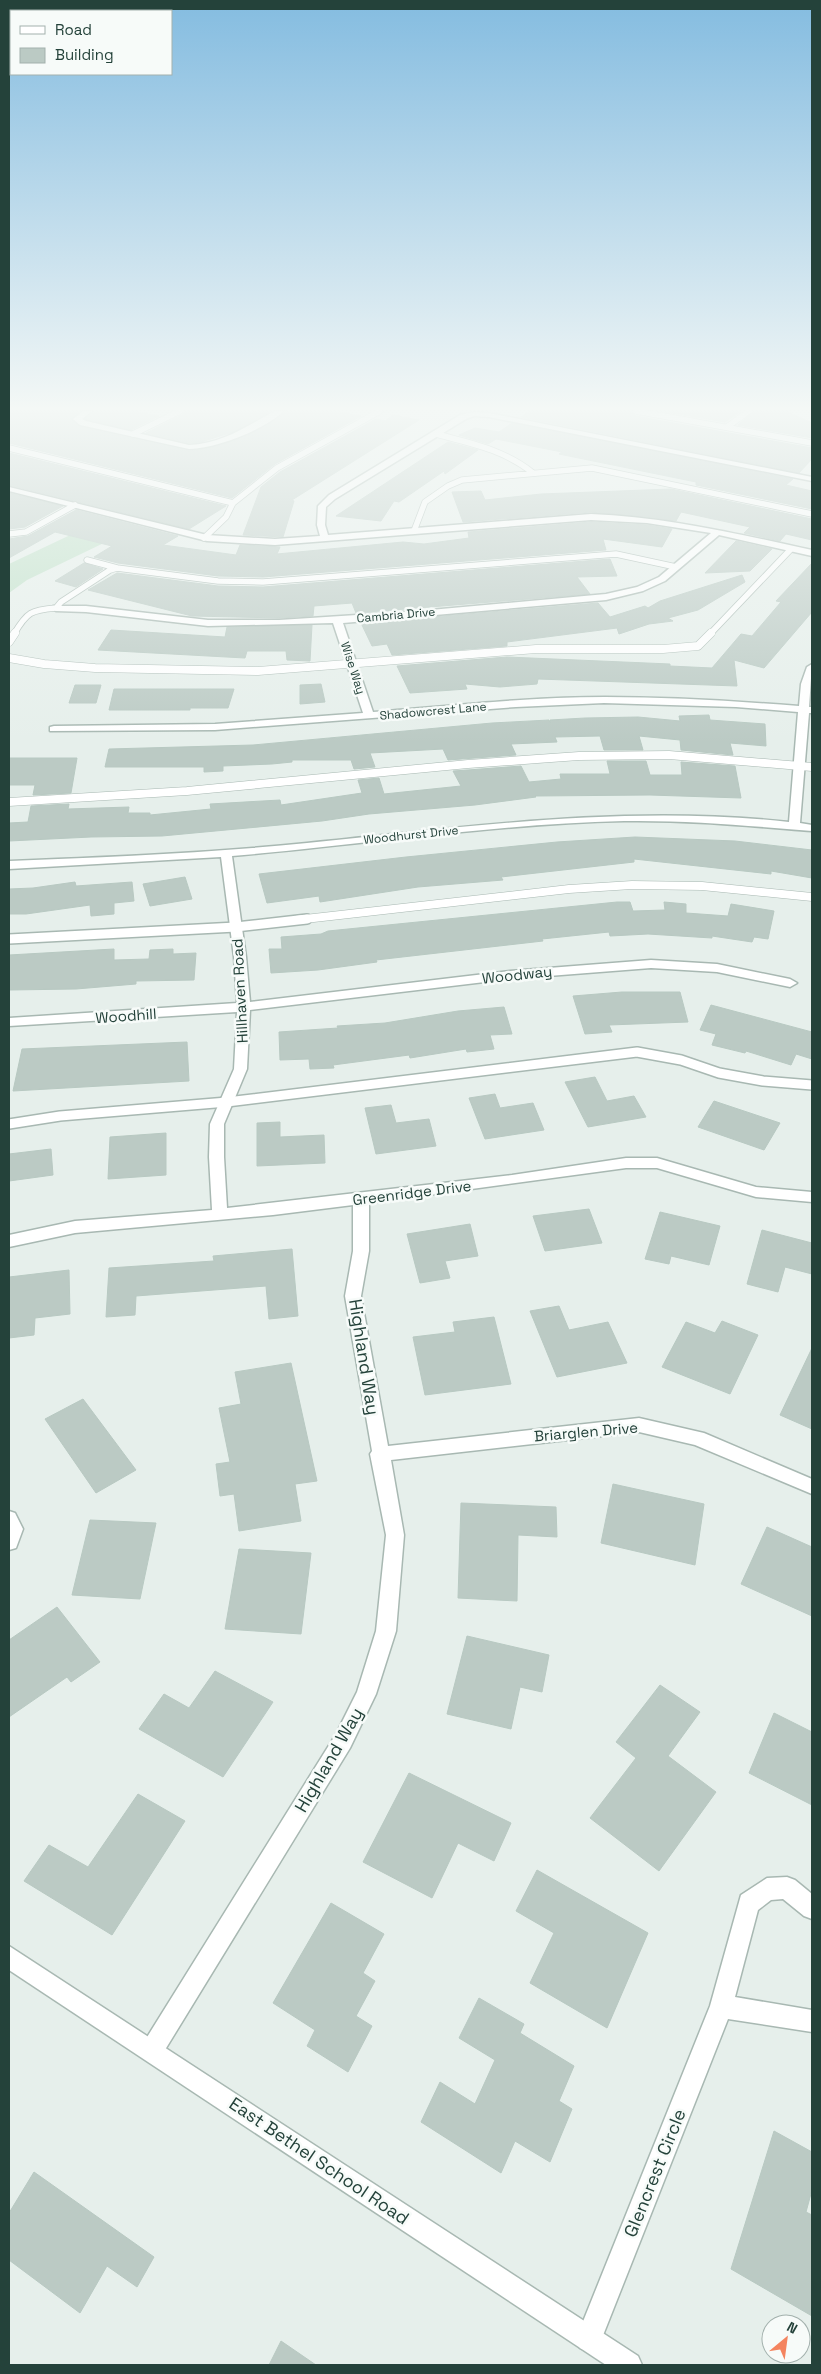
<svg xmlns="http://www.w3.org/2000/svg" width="821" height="2374" font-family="'Space Grotesk',sans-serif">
	<rect width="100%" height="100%" fill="#e6efeb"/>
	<!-- green -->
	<path fill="#bfe0c8" d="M104 519 137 527 27 580 9 593V564Z"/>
	<!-- building -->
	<path fill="#bbcac4" stroke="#b8c9c2" d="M9 411H81L71 419 80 427 189 451 213 447 240 439 265 427 286 411H335L361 416 275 464 232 498 9 443Z
		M94 411H134L159 416 131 430 85 419Z
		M185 411H272L233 432 201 442 189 443 146 433 182 415Z
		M530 411H631L635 416 812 448V459L799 473 521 417Z
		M661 411H741L725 422Z
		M754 411H786L812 423V438L738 425Z
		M393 415 419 420 292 500 294 501 283 537 243 535 261 487 280 472 376 419 385 421Z
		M512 423 793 479 786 485 812 491V509L696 485V482L559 454 562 452 496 439 488 444 459 435 475 428 499 432Z
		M448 442 478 450 445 474 444 471 399 502 394 501 381 521 336 516Z
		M9 453 226 506 189 529 9 485Z
		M671 489 812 519V540L786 534 780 541 744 533 750 527 681 512 676 521 591 512 463 522 452 492 481 491 485 500 541 494Z
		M9 493 63 506 25 527 9 529Z
		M76 510 178 536 163 545 236 555 240 545 280 547 277 554 403 542 424 544 469 538 468 532 591 522 647 525 672 529 662 547 603 539 606 550 263 577 218 576 118 563 94 557 112 546 55 532 9 558V539L28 536Z
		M736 541 772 549 750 571 705 573Z
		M610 559 617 576 577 577 590 594 356 613 352 603 314 606 313 616 279 618 192 616 88 590 117 573 218 586 263 587Z
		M84 563 103 569 76 587 55 581Z
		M812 563V612L764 668 734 660 737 686 538 679 537 684 500 687 465 684 467 689 410 693 397 666 507 657 670 664V666L712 668 741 634 752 636 781 602 776 601Z
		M742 575 745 582 698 610 668 618 673 621 649 624 619 634 617 628 507 642V646L392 655 387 644 372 646 361 623 598 603 610 617 645 606 648 608 660 601Z
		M312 625 310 661 287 660 286 651H247L245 658 98 650 111 630 225 637 227 627Z
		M321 684 325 702 300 704V685Z
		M75 685H101L96 703H69Z
		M114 689H234L228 708H190V710H109Z
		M709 715 710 720 765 724 766 746 730 743 733 755 681 750 680 740 639 736 643 750H604L600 736 555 737 557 742 511 744 516 755 448 760 443 749 370 753 375 767 354 769 351 760H292V762L272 764 223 766V771L204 772V767H105L109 749 253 745 492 723 549 720 550 723V720L585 718 638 717 680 721 679 716Z
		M9 758H77L71 793 33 795 35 785H9Z
		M607 761H646L650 775H682L681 762 735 766 741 798 650 795 535 796 536 797 475 805 369 814 322 821 162 836 91 837 9 841V823L28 822 31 806 69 804 68 809 129 807 128 813H150V815L211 809 210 804 280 800 281 805 362 793 358 780 379 778 384 794 461 786 453 771 468 770 521 766 529 782 561 779 560 774H610Z
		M635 837 735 841 812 850V878L771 871V874L634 859V862L501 877 503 880 418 887 320 902 319 896 267 903 259 874 406 857 557 842Z
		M185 877 192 899 150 906 143 884Z
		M75 882 76 886 132 882 134 901 114 903V914L91 916 90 905 26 914H9V889L33 888Z
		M617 902H630L633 911 665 910 664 902 686 904V913L728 916 731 904 774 911 768 939 754 937 752 942 712 936V938L648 934 610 936 609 932 542 939 543 941 376 960 377 962 318 970 271 973 269 949H282L281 937 321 934 328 931Z
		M114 949V960L149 959 150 950 173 949V954L196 953 194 980 136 981V984L76 989 9 990V955Z
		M622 992H680L688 1022 609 1025 612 1032 585 1034 573 996Z
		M711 1005 812 1032V1059L796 1054 791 1065 746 1051 745 1053 712 1045 716 1034 700 1030Z
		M504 1007 512 1034 490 1035 494 1049 467 1052 466 1049 410 1058 409 1055 333 1065 334 1068 310 1069 309 1059 280 1060 279 1032 338 1028 337 1026 385 1023 458 1011Z
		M187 1042 189 1081 13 1091 22 1049Z
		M595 1077 607 1101 634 1096 646 1117 588 1127 565 1082Z
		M495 1094 500 1108 533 1103 544 1130 485 1139 469 1098Z
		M714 1101 780 1123 764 1150 698 1127Z
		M391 1105 396 1123 429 1119 436 1146 376 1154 365 1108Z
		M280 1122V1137L324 1135 325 1163 257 1166V1123Z
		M166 1133V1175L108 1179 110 1137Z
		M51 1149 53 1175 9 1181V1154Z
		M589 1209 602 1243 545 1251 533 1216Z
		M660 1212 720 1226 709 1265 671 1256 669 1264 645 1259Z
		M470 1224 478 1256 445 1261 450 1278 420 1283 407 1234Z
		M762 1230 812 1243V1274L785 1267 778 1292 747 1284Z
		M292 1249 298 1316 269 1319 266 1286 136 1296 135 1315 106 1317 109 1268 214 1261 213 1256Z
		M69 1270 70 1314 35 1318 34 1335 9 1338V1277Z
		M559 1306 569 1330 608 1322 627 1363 557 1377 530 1311Z
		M494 1317 511 1384 425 1395 413 1337 455 1332 453 1322Z
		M722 1321 758 1335 730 1394 662 1367 686 1322 715 1333Z
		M812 1348V1429L780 1415Z
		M291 1363 317 1481 295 1484 301 1521 239 1531 234 1494 220 1496 216 1464 230 1462 219 1408 241 1404 235 1372Z
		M83 1399 136 1470 96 1493 45 1419Z
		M613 1484 704 1504 695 1565 601 1543Z
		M461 1503 556 1507 557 1537 518 1535 517 1601 458 1598Z
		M90 1520 156 1523 140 1599 72 1595Z
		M767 1527 812 1547V1616L741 1584Z
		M239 1549 311 1553 301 1634 225 1629Z
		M57 1607 100 1662 71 1682 67 1677 9 1717V1640Z
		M467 1636 549 1655 542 1692 520 1687 511 1729 447 1714Z
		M215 1671 273 1702 223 1777 139 1729 164 1694 189 1708Z
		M660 1685 700 1712 668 1756 716 1792 659 1871 590 1818 636 1758 616 1742Z
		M774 1713 812 1732V1805L749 1773Z
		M409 1773 511 1823 494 1861 458 1843 432 1898 363 1862Z
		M138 1794 185 1821 112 1935 24 1881 49 1845 88 1867Z
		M537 1870 648 1933 607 2028 530 1983 554 1933 516 1911Z
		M331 1903 384 1934 363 1973 375 1981 356 2016 372 2026 348 2072 307 2046 315 2030 273 2003Z
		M479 1998 524 2024 520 2033 574 2066 559 2101 572 2109 550 2162 515 2141 501 2173 421 2122 440 2082 475 2104 495 2060 459 2038Z
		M774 2131 812 2152V2190L806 2212 812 2215V2316L731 2269Z
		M34 2172 154 2257 137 2287 107 2266 80 2313 9 2260V2213Z
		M281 2341 316 2365H269Z"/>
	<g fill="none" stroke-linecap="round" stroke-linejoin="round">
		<!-- service-far2 casing -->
		<g stroke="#a8b8b2" stroke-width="7">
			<path id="service-far2" d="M636 411 812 443
				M727 427 749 411
				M133 434 180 411
				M436 434C470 443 505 450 533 473
				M9 448 233 503 226 517 204 538
				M233 503 277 468 380 411
				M414 531 425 502 448 486 462 480 592 468 812 514
				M9 534 26 532 75 505
				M87 560 117 568
				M14 634C27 612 31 610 56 608L61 602 110 570 117 568 218 581 263 582 616 554 676 567
				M710 634 791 549"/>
		</g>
		<!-- service-far1 casing -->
		<g stroke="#a8b8b2" stroke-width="9">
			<path id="service-far1" d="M9 642 15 633
				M9 658 44 664 95 668 258 671 536 649H663L698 646 711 633
				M9 802 187 791 468 764 579 756 669 755 812 767
				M296 920 569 889 632 885 702 886 812 897"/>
		</g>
		<!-- service casing -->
		<g stroke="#a8b8b2" stroke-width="12">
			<path id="service" d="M9 939 236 927 307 919
				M9 1124 60 1116 227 1102 637 1052 681 1060 719 1073 763 1081 812 1085"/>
		</g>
		<!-- minor casing -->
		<g stroke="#a8b8b2" stroke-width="3">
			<path id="minor" d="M84 411H92L82 419 86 421 189 445C222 444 247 426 275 411H284C262 431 218 448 189 449L80 425 73 419Z
				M474 412 489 413 812 477V481L489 417 474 416 466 419 335 499 326 507 325 525 328 535 591 514C666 517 739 534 812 550V556L719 535 665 581 643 591 606 600 343 623 373 712C450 706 528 697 605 697 670 697 735 701 799 706L801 684 807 667 812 664 809 707H812V713H809L800 823 812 825V831C749 826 688 820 624 821 493 824 363 845 232 856L246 957 250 1002 510 971 651 960 717 964 790 979 797 983 790 987 717 972 651 968 510 979 250 1010 247 1069 224 1124V1157L227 1208 512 1175 626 1158H657L756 1187 812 1192V1202L756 1197 657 1168H626L369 1203V1251L361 1296 388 1446 639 1418 704 1433 812 1479V1494L695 1445 639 1432 391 1460 404 1535 396 1631 376 1694 350 1748 160 2058 152 2062 144 2058 140 2050 144 2042 336 1734 357 1692 376 1631 386 1535 370 1454 372 1451 345 1296 353 1251V1205L273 1215 75 1233 9 1247V1235L75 1221 212 1210 209 1157 210 1124 234 1069 237 1012 9 1026V1018L237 1003 234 957 221 857 9 869V861C108 857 208 853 307 843 468 827 627 804 789 822L798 712 736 707 604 703 516 707 215 730 50 731V727L54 726 215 724 363 713 333 623 208 626 86 612 56 611 51 608 53 606H86L208 620H279L419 611 606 594 637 587 659 577 711 533 647 523 591 520 275 545 207 541 9 491V487L207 535 275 539 320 536 317 525 318 506 329 495 460 415Z
				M9 1511 15 1513 23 1529 16 1548 9 1550Z
				M787 1877 795 1880 812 1894V1919L804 1916 783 1899 771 1900 758 1910 735 1997 812 2010V2032L728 2019 598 2348 589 2352 580 2348 576 2339 710 2006 741 1895 767 1878Z"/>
		</g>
		<!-- tertiary casing -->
		<g stroke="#a8b8b2" stroke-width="3">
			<path id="tertiary" d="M9 1946 638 2356 642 2365H606L9 1970Z"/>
		</g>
		<!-- service-far2 -->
		<use href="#service-far2" stroke="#fff" stroke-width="5.5"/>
		<!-- service-far1 -->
		<use href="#service-far1" stroke="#fff" stroke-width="8"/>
		<!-- service -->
		<use href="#service" stroke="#fff" stroke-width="9"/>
		<!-- minor -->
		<use href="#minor" fill="#fff" fill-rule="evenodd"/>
		<!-- tertiary -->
		<use href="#tertiary" fill="#fff" fill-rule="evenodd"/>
	</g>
	<!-- sky -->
	<linearGradient id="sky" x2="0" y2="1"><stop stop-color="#84bce0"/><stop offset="0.55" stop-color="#f4f8f6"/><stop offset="1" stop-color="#f4f8f6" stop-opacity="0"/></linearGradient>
	<rect width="821" height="743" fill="url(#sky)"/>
	<g text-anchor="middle" stroke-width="5" stroke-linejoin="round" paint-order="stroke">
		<!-- far-street labels -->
		<g font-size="12" fill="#24423a" stroke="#f7fbf9">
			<text transform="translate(396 615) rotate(-5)" y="4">Cambria Drive</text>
			<text transform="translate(353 668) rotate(72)" y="4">Wise Way</text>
			<text transform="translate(433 711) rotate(-5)" y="4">Shadowcrest Lane</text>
			<text transform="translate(411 835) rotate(-6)" y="4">Woodhurst Drive</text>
		</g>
		<!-- street labels -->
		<g font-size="15" fill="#24423a" stroke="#f7fbf9">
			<text transform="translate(517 975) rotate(-6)" y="5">Woodway</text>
			<text transform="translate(240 991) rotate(-93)" y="5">Hillhaven Road</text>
			<text transform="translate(126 1016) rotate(-4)" y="5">Woodhill</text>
			<text transform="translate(412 1193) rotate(-7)" y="5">Greenridge Drive</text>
			<text transform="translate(586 1432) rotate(-5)" y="5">Briarglen Drive</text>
		</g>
		<!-- near-street labels -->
		<g font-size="18" fill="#24423a" stroke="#f7fbf9">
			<text transform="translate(364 1357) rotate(81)" y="6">Highland Way</text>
			<text transform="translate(329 1760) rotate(-60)" y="6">Highland Way</text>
			<text transform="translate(319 2161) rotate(34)" y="6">East Bethel School Road</text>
			<text transform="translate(655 2173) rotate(-68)" y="6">Glencrest Circle</text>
		</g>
	</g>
	<!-- border -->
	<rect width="821" height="2374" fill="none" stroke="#24423a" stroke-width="20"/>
	<!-- legend -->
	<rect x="10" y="10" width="162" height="65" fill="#f7fbf9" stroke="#a3b1ad"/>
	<rect x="20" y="26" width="25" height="8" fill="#ffffff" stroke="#a3b1ad"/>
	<text x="55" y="35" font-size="15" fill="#24423a">Road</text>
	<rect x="20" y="48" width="25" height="15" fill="#bbcac4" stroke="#a3b1ad"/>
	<text x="55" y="60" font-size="15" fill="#24423a">Building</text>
	<!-- north arrow -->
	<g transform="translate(786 2339) rotate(29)"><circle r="24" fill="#f7fbf9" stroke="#a3b1ad"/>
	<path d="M0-4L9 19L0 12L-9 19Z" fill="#f4845f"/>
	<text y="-8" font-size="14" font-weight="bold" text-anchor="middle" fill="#24423a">N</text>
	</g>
</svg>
